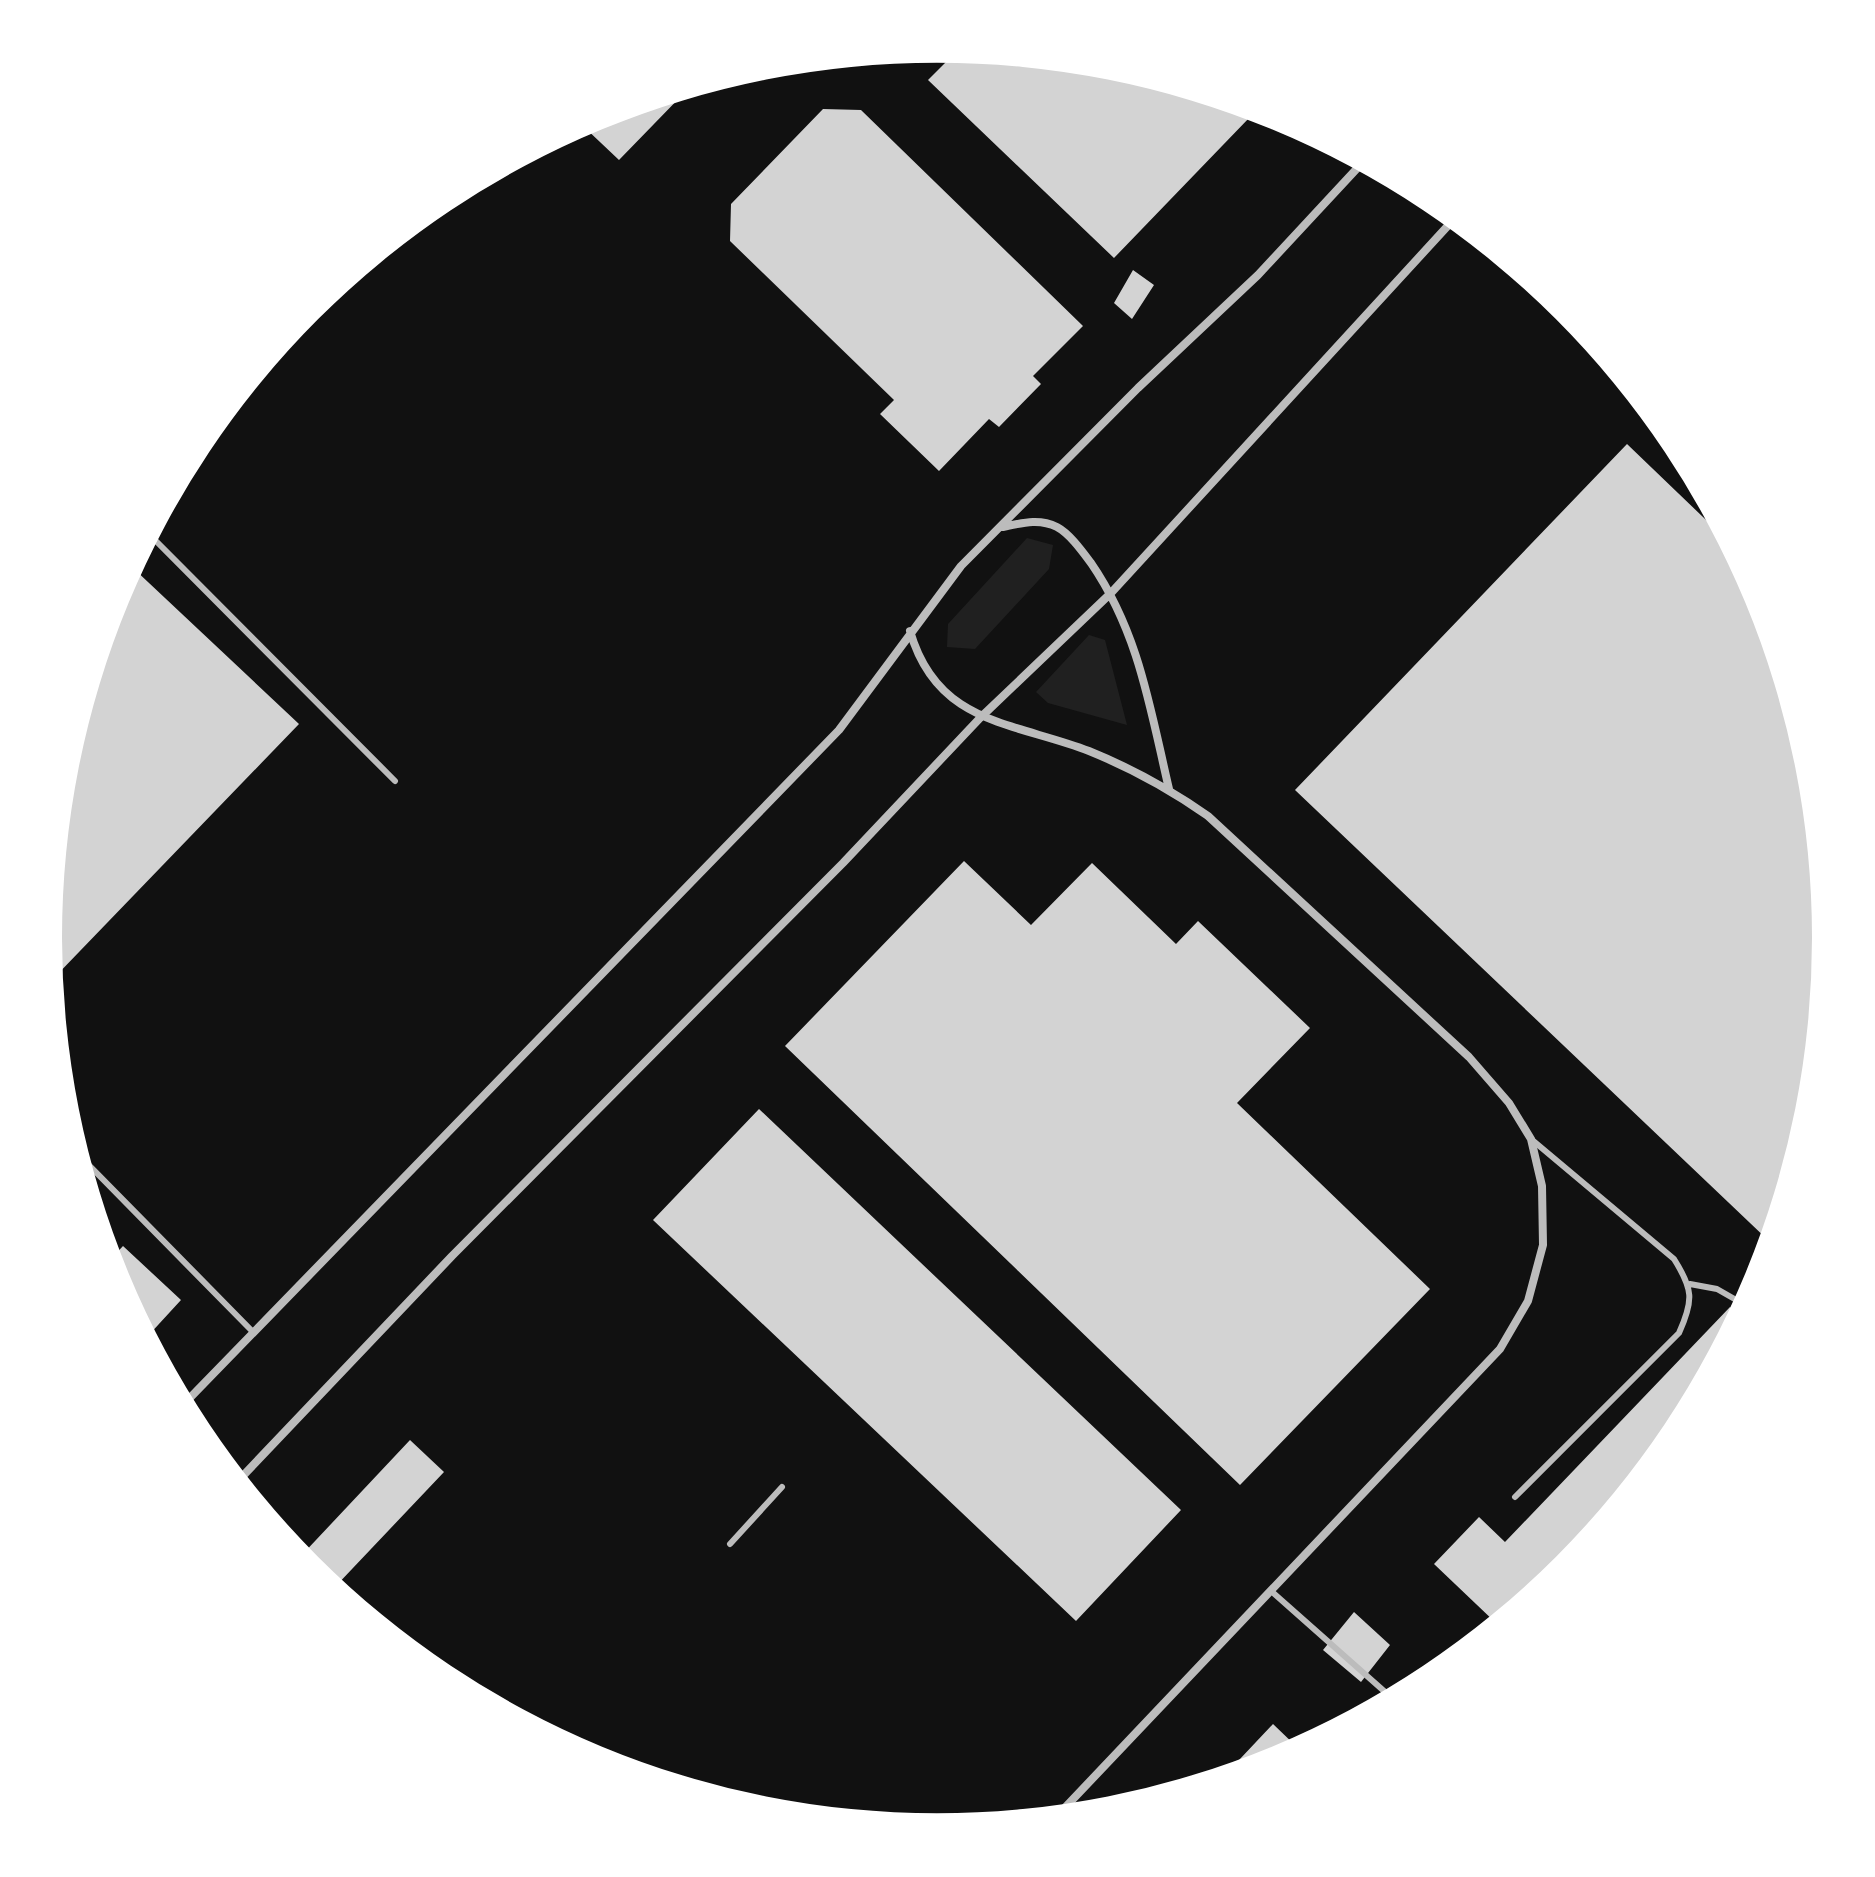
<svg xmlns="http://www.w3.org/2000/svg" width="1875" height="1877" font-family="'Space Grotesk',sans-serif">
	<rect width="100%" height="100%" fill="#111"/>
	<!-- green -->
	<path fill="#202020" d="M1027 538 1053 545 1049 569 975 649 947 647 948 624Z
		M1089 635 1105 640 1127 725 1048 703 1036 692Z"/>
	<!-- building -->
	<path fill="#d3d3d3" d="M957 51 1111 66 1237 104 1250 117 1114 258 928 80Z
		M688 89 619 160 582 125 598 117Z
		M823 109 861 110 1083 326 1033 376 1041 384 999 427 989 419 939 471 880 414 894 400 730 241 731 204Z
		M1133 270 1154 285 1132 319 1114 303Z
		M1627 444 1729 542 1759 599 1810 765 1827 939 1810 1112 1770 1242 1295 790Z
		M132 567 299 724 52 980 48 938 65 765 116 598Z
		M964 861 1031 925 1092 863 1176 944 1198 921 1310 1028 1237 1103 1430 1289 1240 1485 785 1046Z
		M759 1109 1181 1510 1076 1621 653 1220Z
		M123 1246 181 1300 147 1337 116 1278 110 1260Z
		M1730 1307 1739 1316 1677 1433 1566 1568 1497 1624 1434 1564 1479 1517 1505 1542Z
		M410 1440 444 1472 334 1588 300 1557Z
		M1354 1612 1390 1645 1361 1682 1323 1650Z
		M1273 1724 1299 1749 1277 1760 1223 1777Z"/>
	<g fill="none" stroke-linecap="round" stroke-linejoin="round">
		<!-- service -->
		<path stroke="#bcbcbc" stroke-width="6" d="M150 535 395 781
			M77 1153 253 1332
			M1690 1284 1717 1289 1745 1305
			M1515 1497 1679 1333C1694 1300 1693 1289 1674 1259L1531 1139
			M730 1544 782 1487
			M1271 1591 1393 1699"/>
		<!-- minor -->
		<path stroke="#bcbcbc" stroke-width="8" d="M1003 527C1022 523 1039 518 1057 527 1070 534 1082 551 1091 563 1139 633 1150 708 1169 789
			M910 631C937 725 1014 722 1089 751 1131 768 1171 790 1208 816L1469 1057 1509 1103 1531 1139 1542 1186 1543 1245 1528 1301 1500 1349 1057 1816
			M183 1405 839 730 961 566 1138 388 1258 275 1363 162
			M238 1481 452 1256 843 863 980 718 1111 593 1455 218"/>
	</g>
	<!-- crop -->
	<path d="M0 0H1875V1877H0ZM62 938a875 875 0 1 1 1750 0a875 875 0 1 1-1750 0Z" fill="#fff" fill-rule="evenodd"/>
</svg>
